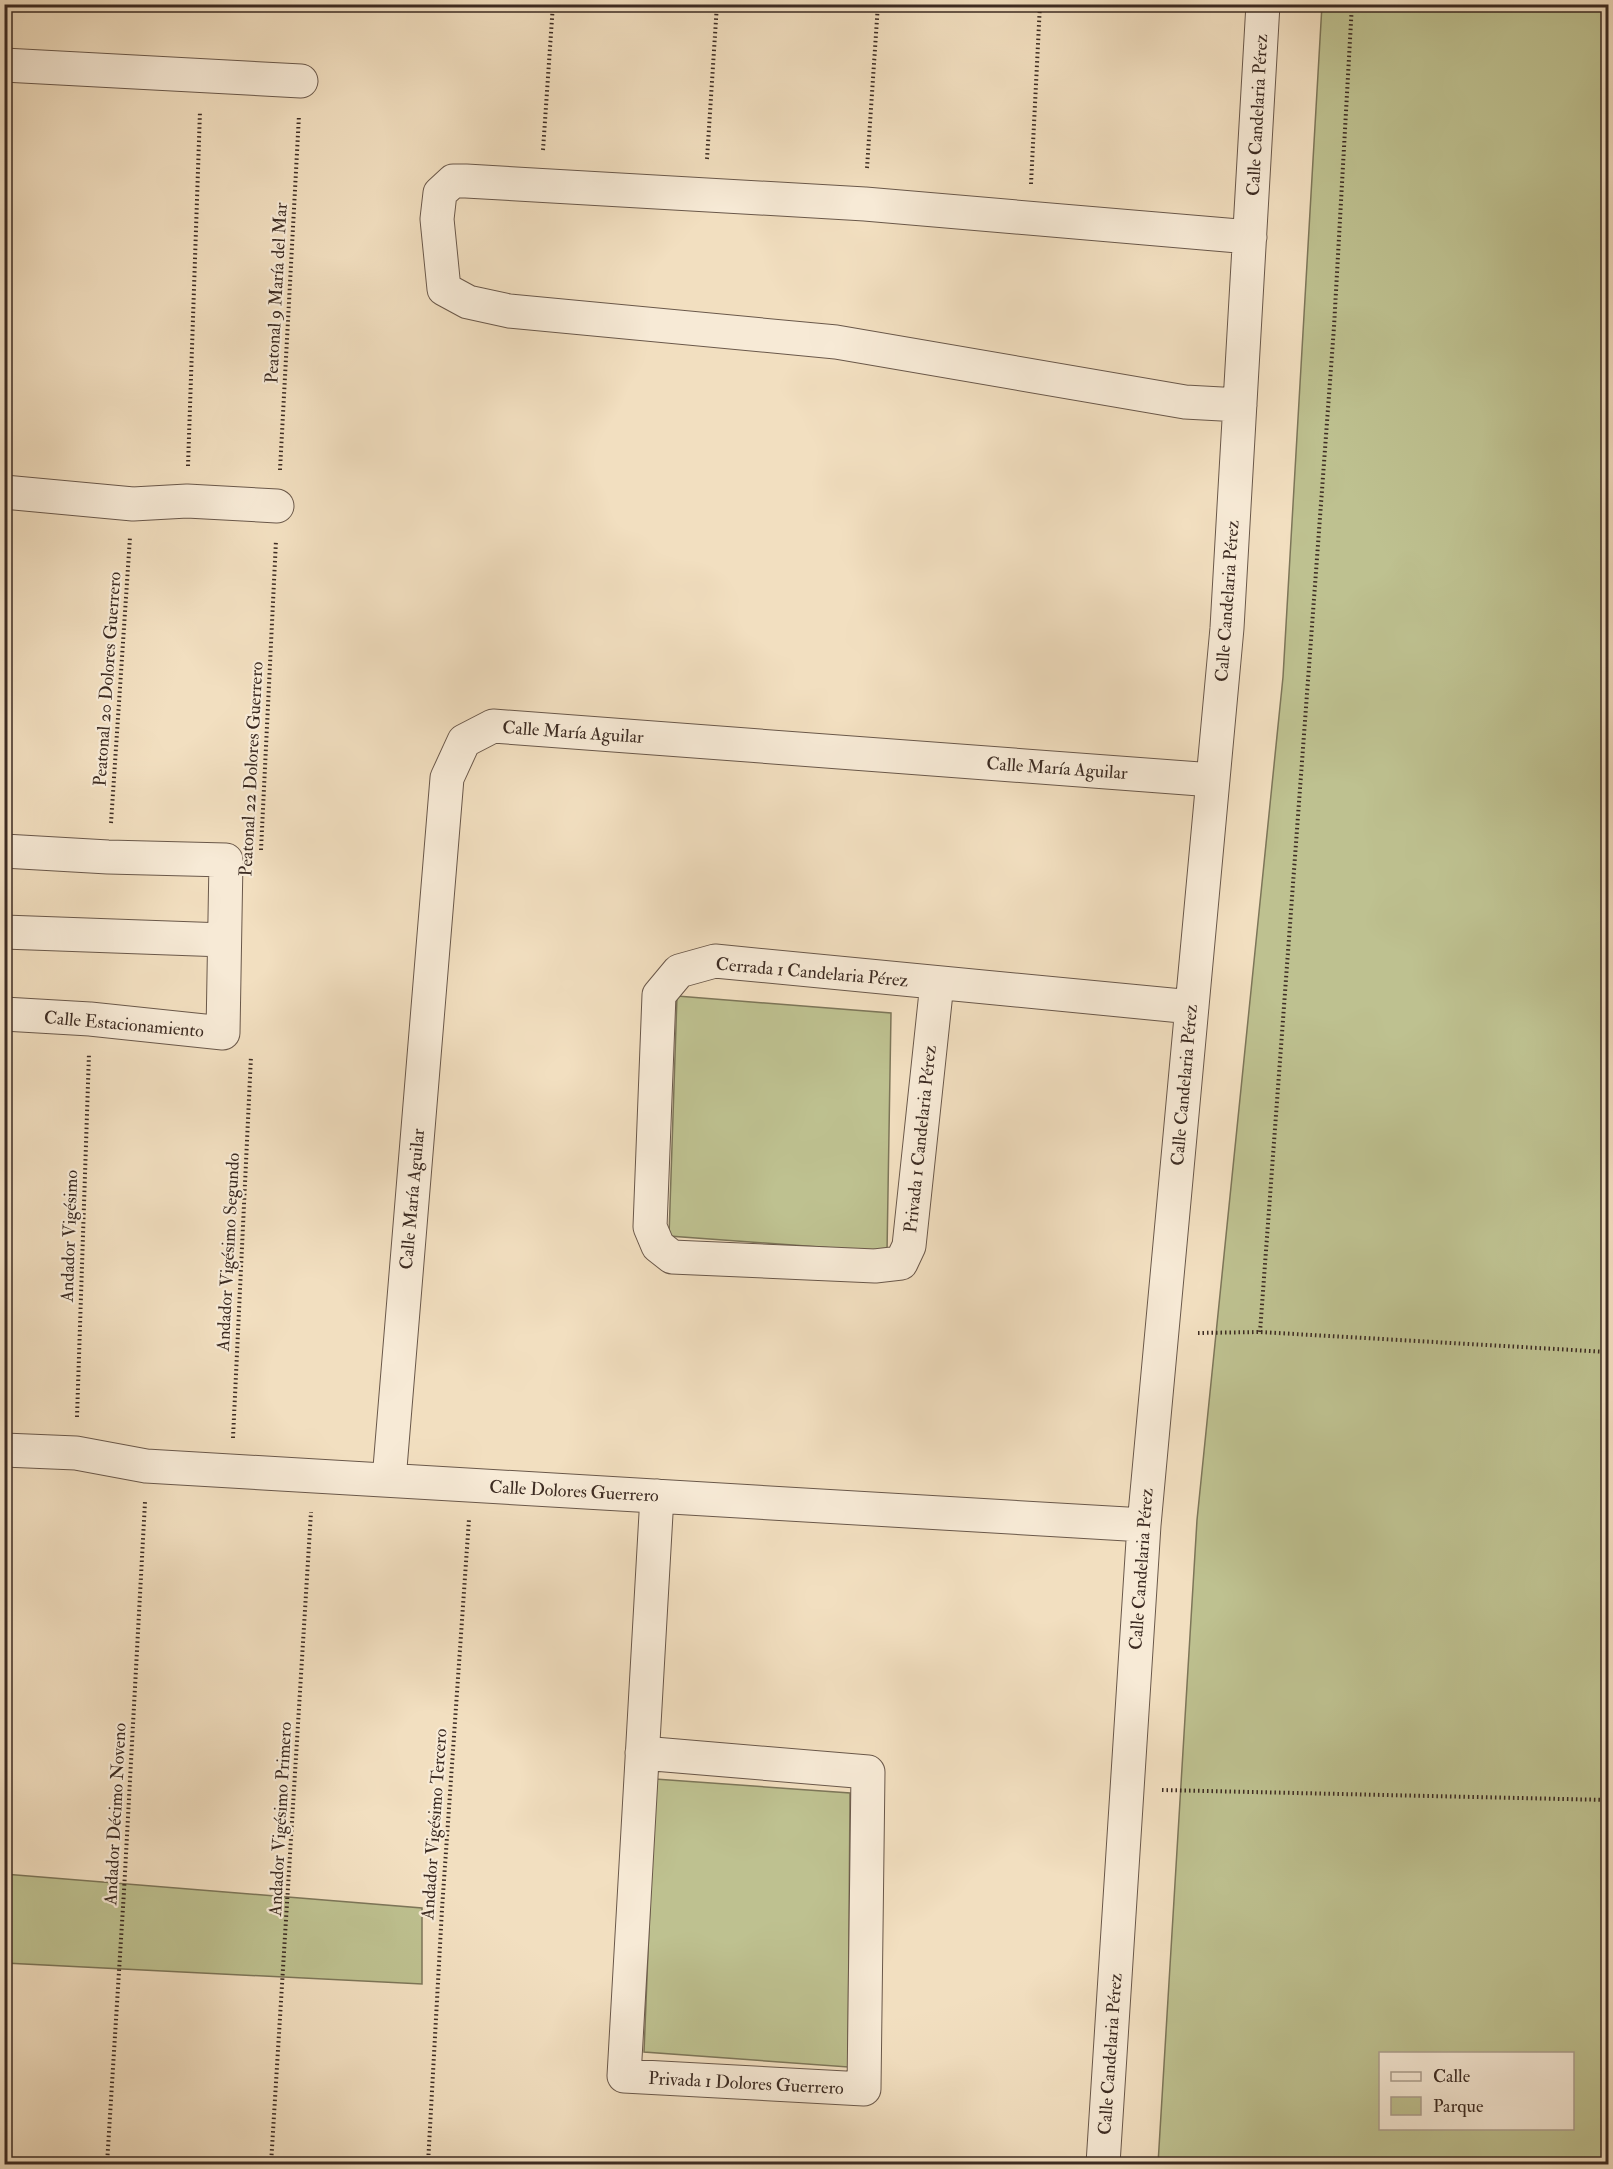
<svg xmlns="http://www.w3.org/2000/svg" width="1613" height="2169" font-family="'IM FELL Double Pica',serif">
	<rect width="100%" height="100%" fill="#f2dfc0"/>
	<filter id="stains"><feTurbulence type="fractalNoise" baseFrequency=".00333" numOctaves="4"/><feColorMatrix values="0 0 0 0 .2 0 0 0 0 .09 0 0 0 0 .02 0 0 0 .5 -.17"/></filter>
	<radialGradient id="worn" r=".72"><stop offset=".6" stop-color="#630" stop-opacity="0"/><stop offset="1" stop-color="#630" stop-opacity=".3"/></radialGradient>
	<!-- green -->
	<path fill="#bec190" stroke="#7d7659" stroke-width="1.5" fill-rule="evenodd" d="M1322 5H1608V2164H1158L1197 1520 1283 677ZM1380 2054H1572V2128H1380Z
		M677 996 891 1013 887 1252 669 1236Z
		M655 1779 850 1793 848 2067 644 2052Z
		M4 1874 422 1908V1984L5 1963Z"/>
	<g fill="none" stroke-linecap="round" stroke-linejoin="round">
		<!-- minor casing -->
		<g stroke="#6a584a" stroke-width="35">
			<path id="minor" d="M4 65 301 81
				M1240 405 1185 402 836 342 509 311 468 302 444 289 437 219 440 193 453 181H466L865 204 1250 237
				M4 492 133 504 187 501 277 506
				M4 851 108 857 226 860 223 1033 90 1019 4 1014
				M4 932 224 940
				M937 983 909 1246 901 1263 875 1266 672 1257 658 1246 650 1227 659 995 679 971 715 961 1192 1007
				M4 1450 76 1453 146 1466 1144 1525
				M389 1480 447 778 464 741 493 726 1213 780
				M642 1753 868 1772 864 2089 624 2076C635 1883 646 1689 657 1496
				M1103 2164 1144 1525 1227 628 1263 4"/>
		</g>
		<!-- path -->
		<path stroke="#3c2b22" stroke-width="4" stroke-dasharray="1.5 3" stroke-linecap="butt" d="M543 150 553 4
			M707 159 717 4
			M867 168 878 4
			M1031 184 1040 4
			M188 466 200 111
			M280 470 299 115
			M111 823 130 537
			M261 850 276 540
			M1260 1332 1334 327 1352 4
			M1198 1333 1260 1332 1608 1352
			M77 1417 89 1053
			M233 1438 251 1056
			M1162 1790 1608 1800
			M107 2164 124 1891 145 1502
			M271 2164 311 1512
			M428 2164 442 1909 469 1519"/>
		<!-- minor -->
		<use href="#minor" stroke="#f7ead6" stroke-width="33"/>
	</g>
	<g text-anchor="middle" stroke-width="4.5" stroke-linejoin="round" paint-order="stroke">
		<!-- street labels -->
		<g font-size="18" fill="#3c2b22" stroke="#f7ead6">
			<text transform="translate(1257 115) rotate(-87)" y="6">Calle Candelaria Pérez</text>
			<text transform="translate(276 293) rotate(-87)" y="6">Peatonal 9 María del Mar</text>
			<text transform="translate(1227 601) rotate(-86)" y="6">Calle Candelaria Pérez</text>
			<text transform="translate(107 679) rotate(-86)" y="6">Peatonal 20 Dolores Guerrero</text>
			<text transform="translate(573 732) rotate(4)" y="6">Calle María Aguilar</text>
			<text transform="translate(1057 768) rotate(4)" y="6">Calle María Aguilar</text>
			<text transform="translate(251 769) rotate(-87)" y="6">Peatonal 22 Dolores Guerrero</text>
			<text transform="translate(812 972) rotate(5)" y="6">Cerrada 1 Candelaria Pérez</text>
			<text transform="translate(124 1024) rotate(5)" y="6">Calle Estacionamiento</text>
			<text transform="translate(1184 1085) rotate(-85)" y="6">Calle Candelaria Pérez</text>
			<text transform="translate(920 1139) rotate(-84)" y="6">Privada 1 Candelaria Pérez</text>
			<text transform="translate(412 1199) rotate(-85)" y="6">Calle María Aguilar</text>
			<text transform="translate(69 1236) rotate(-88)" y="6">Andador Vigésimo</text>
			<text transform="translate(228 1252) rotate(-87)" y="6">Andador Vigésimo Segundo</text>
			<text transform="translate(574 1491) rotate(3)" y="6">Calle Dolores Guerrero</text>
			<text transform="translate(1141 1569) rotate(-86)" y="6">Calle Candelaria Pérez</text>
			<text transform="translate(115 1814) rotate(-87)" y="6">Andador Décimo Noveno</text>
			<text transform="translate(280 1819) rotate(-87)" y="6">Andador Vigésimo Primero</text>
			<text transform="translate(434 1824) rotate(-86)" y="6">Andador Vigésimo Tercero</text>
			<text transform="translate(1110 2054) rotate(-86)" y="6">Calle Candelaria Pérez</text>
			<text transform="translate(746 2083) rotate(3)" y="6">Privada 1 Dolores Guerrero</text>
		</g>
	</g>
	<!-- margin -->
	<rect width="1613" height="2169" fill="none" stroke="#f2dfc0" stroke-width="24"/>
	<rect x="6" y="6" width="1601" height="2157" fill="none" stroke="#3c2b22" stroke-width="3"/>
	<rect x="12" y="12" width="1589" height="2145" fill="none" stroke="#3c2b22" stroke-width="1.5"/>
	<!-- legend -->
	<rect x="1379" y="2052" width="195" height="78" fill="#f7ead6" stroke="#ac9e8e" stroke-width="1.5"/>
	<rect x="1391" y="2072" width="30" height="9" fill="#f7ead6" stroke="#ac9e8e" stroke-width="1.5"/>
	<text x="1433" y="2082" font-size="18" fill="#3c2b22">Calle</text>
	<rect x="1391" y="2097" width="30" height="18" fill="#bec190" stroke="#ac9e8e" stroke-width="1.5"/>
	<text x="1433" y="2112" font-size="18" fill="#3c2b22">Parque</text>
	<rect width="100%" height="100%" filter="url(#stains)"/>
	<rect width="100%" height="100%" fill="url(#worn)"/>
</svg>
